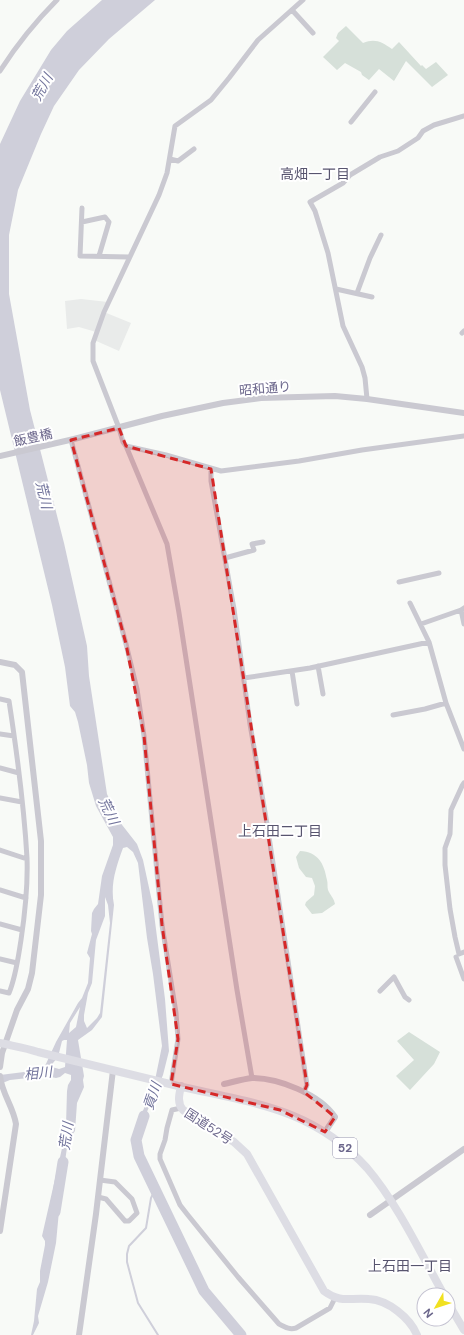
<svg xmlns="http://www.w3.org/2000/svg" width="464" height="1335" font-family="'DM Sans','Noto Sans JP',sans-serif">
	<rect width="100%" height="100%" fill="#f8faf7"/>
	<!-- built -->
	<path fill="#e9ebea" d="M81 299 108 302 104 312 131 323 119 351 94 340 96 332 79 327 67 329 65 301Z"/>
	<!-- green -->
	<path fill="#d6e0d9" d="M346 26 363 43C375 38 382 42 392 49L399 42 421 66 422 65 426 69 436 62 448 75 432 87 406 61 394 81 379 69 369 80 362 75 361 72 345 63 337 70 323 57 339 41 336 38 338 33Z
		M300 851C318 852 324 863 327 880 328 883 327 887 328 890 330 895 334 898 335 904L322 913 312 914 305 905 306 902 314 895 315 886 312 878 306 877 299 868 296 857Z
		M409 1032 440 1052 434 1064 410 1090 396 1076 414 1060 397 1041Z"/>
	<!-- water -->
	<path fill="#cfcfda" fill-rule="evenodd" d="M102 0H155L109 39 79 70 54 106 41 134 18 190 9 235V294L30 410 64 543 87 646 89 676 107 794 119 821 137 844 143 860 153 906 165 999 169 1051 163 1075 139 1130 142 1113 154 1085 162 1046 153 974 147 938 138 863 133 852 127 847 123 848C116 867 110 885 114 905L102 1017 92 1030 78 1040 84 1076 83 1080 84 1087 77 1103 75 1131 68 1140 64 1169 57 1182V1197L58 1201 59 1211 56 1243 48 1282 38 1316 39 1323 33 1335H31L34 1321 37 1289 40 1282V1271L45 1245V1241L42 1236 63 1144 66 1125 67 1091 68 1085 71 1080V1075L65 1073 60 1077 56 1078 46 1076 10 1080 0 1084V1075L24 1072 45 1066 56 1042 78 1003 82 998 88 983 90 958 87 953 92 934 91 931 92 913 94 909 98 904 102 876 113 845V837L96 806 89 783 87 765 78 722 75 712 70 706 65 667 52 605 0 390V144L20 101 51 50 67 31ZM105 897 108 905 110 923 100 1013 97 1018 87 1028 84 1021V1015L88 993 92 983 96 940 105 916ZM80 1007 76 1027 69 1033 70 1023ZM64 1040H67L65 1067 59 1069 52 1067 53 1063 58 1057 62 1041Z"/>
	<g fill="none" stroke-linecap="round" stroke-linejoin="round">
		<!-- stream -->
		<path stroke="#cfcfda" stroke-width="2" d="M155 1190 151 1198 146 1228 129 1246 127 1254V1262L138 1303 158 1335"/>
		<!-- river -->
		<path stroke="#cfcfda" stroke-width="11" d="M144 1116 136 1140 139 1156 204 1291 241 1335
			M55 1212 63 1162"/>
		<!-- minor -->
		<path stroke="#cac9d1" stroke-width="5" d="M303 0 258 40 229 78 211 100 175 126 167 173 159 195 104 312 93 343V361L119 428 123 442 126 446 166 455 221 471 299 461 362 450 464 436
			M292 10 313 33
			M0 71C16 46 36 21 57 0
			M351 122 375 92
			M170 159 178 161 194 149
			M82 208 80 256 129 257
			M82 222 105 217 109 222 99 256
			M336 289 372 297
			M357 293 370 258 381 235
			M462 333 464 331
			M367 399 365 378 362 367 343 326 328 253 315 211 310 202 343 183 350 175 380 157 398 151 418 138 423 131 434 125 464 116
			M71 440 126 644 137 689 144 736 162 925 176 1013 178 1039 171 1084
			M126 446 167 544 179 613 237 990 252 1078
			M211 469V481L234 609 250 724 267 824 307 1085 304 1092
			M225 558 254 550 252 544 263 542
			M399 582 439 573
			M410 603 429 642 446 703 464 749
			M464 608 461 610 464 624
			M421 624 461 610
			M318 666 323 694
			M292 671 297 704
			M244 678 310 668 429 642
			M0 699 9 701C17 753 24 805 27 858 28 885 25 913 21 940 18 958 16 976 9 993L0 991
			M393 715 425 709 446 703
			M0 734 14 736
			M0 768 19 773
			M464 783 462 786 451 810 450 834 445 848V865L450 909 455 937 459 954 464 952
			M0 798 22 802
			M0 850 27 859
			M0 890 26 898
			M0 924 22 930
			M456 957 464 979
			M0 959 17 963
			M380 991 394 977 405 997 409 1000
			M181 1108 172 1110 167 1128 165 1140 160 1154V1159L180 1205 187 1214 238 1277 279 1324C285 1327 289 1330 296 1328L330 1308 335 1298
			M98 1197 106 1199 125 1221H129L137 1213 132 1199 115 1182 100 1180"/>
		<!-- tertiary -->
		<path stroke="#cac9d1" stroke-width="6" d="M0 456 74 439 162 416 223 403 261 398 335 396 367 399 464 413
			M0 662 15 665 22 672 41 841V895L32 973 28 989 17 1010 2 1053 0 1067
			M0 1076C2 1094 13 1106 16 1124L0 1231
			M224 1084C233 1082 243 1079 252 1078 278 1078 320 1094 335 1117L325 1132
			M370 1215 464 1149
			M79 1335 96 1214 113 1070"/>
		<!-- trunk -->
		<path stroke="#dddde4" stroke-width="8" d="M0 1043C13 1046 26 1048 38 1052 83 1063 129 1074 174 1085 249 1103 311 1106 367 1168 397 1203 421 1254 444 1295
			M181 1086C179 1095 177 1103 183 1110L234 1142 247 1154 324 1291C342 1304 349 1297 369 1299 388 1300 410 1318 417 1335
			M448 1303 464 1330"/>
	</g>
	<!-- marked area -->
	<path fill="#d62828" fill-opacity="0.2" stroke="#d62828" stroke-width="3" stroke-dasharray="8 5" stroke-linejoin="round" d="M119 428 126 446 211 469 307 1085 304 1092 335 1117 325 1132 280 1110 171 1084 178 1039 162 925 144 736 126 644 71 440Z"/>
	<g text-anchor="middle" stroke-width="4" stroke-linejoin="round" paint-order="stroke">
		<!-- shield labels -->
		<rect fill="#fff" stroke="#9794ae" stroke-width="1" x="333" y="1138" width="24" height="20" rx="3"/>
		<g font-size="12" font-weight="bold" fill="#6b668b">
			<text x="345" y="1152">52</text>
		</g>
		<!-- street labels -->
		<g font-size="13" fill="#6b668b" stroke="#fff">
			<text transform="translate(265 388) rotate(-5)" y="5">昭和通り</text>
			<text transform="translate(33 437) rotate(-13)" y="5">飯豊橋</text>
			<text transform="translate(209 1126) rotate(33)" y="5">国道52号</text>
		</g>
		<!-- water labels -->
		<g font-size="14" font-style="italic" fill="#71739b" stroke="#fff">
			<text transform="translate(42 87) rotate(-61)" y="5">荒川</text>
			<text transform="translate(44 495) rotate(77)" y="5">荒川</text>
			<text transform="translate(109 811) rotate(64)" y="5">荒川</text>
			<text transform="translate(38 1073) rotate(-6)" y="5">相川</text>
			<text transform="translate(152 1096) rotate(-71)" y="5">貢川</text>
			<text transform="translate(66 1136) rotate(-82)" y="5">荒川</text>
		</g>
		<!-- neighbourhood labels -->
		<g font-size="14" fill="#58556f" stroke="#fff">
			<text x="315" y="179">高畑一丁目</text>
			<text x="280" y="836">上石田二丁目</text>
			<text x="410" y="1271">上石田一丁目</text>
		</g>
	</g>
	<!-- north arrow -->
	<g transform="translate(436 1307) rotate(231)"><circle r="19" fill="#ffffff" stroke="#c4c2d1"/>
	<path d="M0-3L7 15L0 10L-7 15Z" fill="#f1e120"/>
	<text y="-6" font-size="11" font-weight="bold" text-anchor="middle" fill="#6b668b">N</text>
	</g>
</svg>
